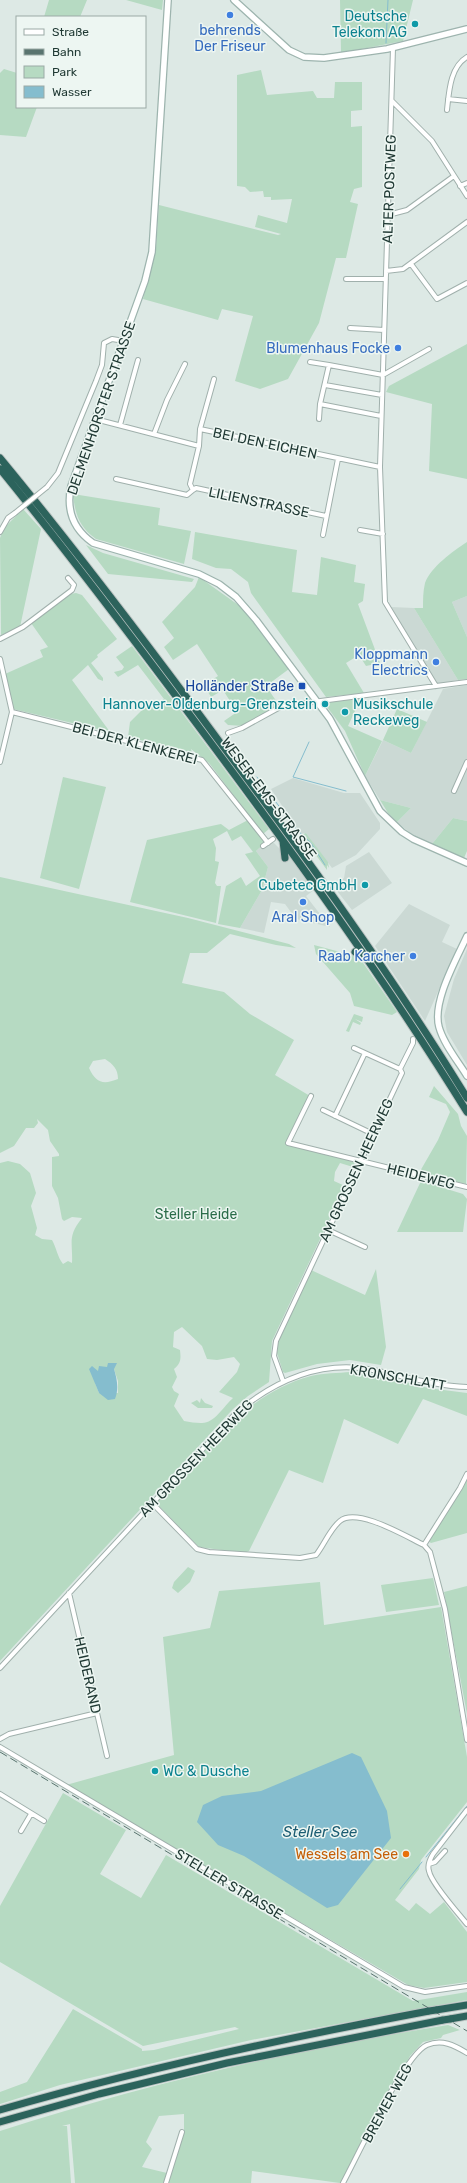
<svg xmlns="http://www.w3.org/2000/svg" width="467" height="2183" font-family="Rubik,sans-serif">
	<rect width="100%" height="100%" fill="#dde9e5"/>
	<!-- built -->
	<path fill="#cbd9d4" d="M467 596V637L452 602Z
		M391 607 414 608 458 680 437 684Z
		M467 685V821L453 818 432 844 414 836 397 822 411 808 380 800 365 776 383 740 411 753 443 689Z
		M293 778 344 793H360L380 823V829L356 855 332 868 306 833 301 834 271 789Z
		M265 843H274L283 852 282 858 291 857 314 890 306 896 330 927 296 919 285 904 271 902 264 933 240 928 262 890 268 867 256 851Z
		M369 852 392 883 352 910 334 887 344 878 346 866Z
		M409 904 450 925 442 942 457 949 425 1021 375 946Z
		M467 949V1065L447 1032 444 1016 454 979Z"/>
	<!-- green -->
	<path fill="#b6dac2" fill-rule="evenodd" d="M49 0H87L80 17H44Z
		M126 0H163L162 10Z
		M340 0H413L403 41 341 53Z
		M4 69 17 73V107H37L26 137 0 135V73Z
		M261 70 267 95 313 91 317 98H334L335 82H362V110L351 111V127L362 126V187L354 189 350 202 358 204 346 258H336L319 323 288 379 260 389 235 381 253 316 222 309 218 320 143 299 156 249 159 205 278 235 281 234 255 227 258 215 287 223 292 199 271 200V197H264L263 191 250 192 245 187 237 186V75Z
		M467 344V479L429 471 432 404 386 392 389 386Z
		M73 494 160 508 158 525 191 531 184 564 96 539C79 527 75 514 73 494Z
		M23 509 41 529 20 627 1 635 0 538 4 528Z
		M195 532 297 550 292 592 317 595 321 557 356 565 354 582 365 584 363 601 358 604 380 663 366 666 359 655 346 663 364 693 326 697 251 593 248 582 231 569 216 568 192 559Z
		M467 542V596L452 602 467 637V679L458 680 414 608H423C423 600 423 591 425 583 431 567 453 551 467 542Z
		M86 545 103 553 194 579 192 582 108 574Z
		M199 577 244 609 289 669 266 686 279 705 244 726 228 725 224 721 237 712 223 690 211 697 204 685 218 676 197 644 173 660 164 647 174 638 162 622 195 587Z
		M76 593 82 595 117 639 97 655 98 657 91 663 103 678V681L98 679 88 665 72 680 110 732 13 709 5 674 43 657 40 650 48 647 31 623 70 594Z
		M132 646 269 829 263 834 209 763 191 749 192 753 128 737 130 722 143 709 164 699 138 665 118 677 114 672 122 670 124 667 116 657Z
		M361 698 348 726 382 741 365 776 345 731 324 703Z
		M397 709 427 722 411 753 383 740Z
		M63 777 106 787 79 889 40 878Z
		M380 800 411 808 397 822 388 813Z
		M453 818 467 821V851L464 858 432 844Z
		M248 820 265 843 256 851 268 867 262 890 240 928 218 924 226 886 241 877 246 886 260 876 245 854 253 852 241 836 232 841 227 831 213 839 216 848 215 861 219 862 215 883 217 886H221L216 923 130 902 147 840 216 825 221 824 229 830Z
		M306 833 328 862 329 868 327 865V870L301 835Z
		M0 877 188 918 289 944 296 948 276 945 230 934 207 953H190L182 983 224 992 250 1014 294 1040 275 1075 310 1096 286 1143 355 1162 353 1167 340 1163 335 1172 334 1181 345 1186 272 1341 269 1382 248 1396 233 1409 0 1661V1163L8 1161 20 1164 30 1173 36 1193 31 1206 37 1228 35 1235 42 1239 52 1240C57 1249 57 1256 63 1264L68 1261 72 1263C73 1242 67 1237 82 1218L72 1217 64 1221 62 1219 58 1198 52 1186V1157L59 1156V1154L50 1141 48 1130 37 1119 38 1123 34 1128H26L14 1146 0 1153ZM105 1059C113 1064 118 1069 118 1079 103 1085 96 1083 89 1068L93 1061ZM182 1327 202 1346 207 1359 217 1360 234 1357 240 1364 237 1372 219 1392 233 1398C223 1407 214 1424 201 1423 195 1423 190 1422 184 1421L174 1406 179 1394 174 1391 172 1387 177 1377 174 1369C181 1363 181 1359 180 1350L173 1347 174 1332ZM107 1367 114 1369 118 1381V1393H99L95 1383 98 1372Z
		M314 945 359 957 397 1012 392 1015 354 1006 350 993 316 954Z
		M354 1014 363 1017 362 1022 355 1019 361 1023 360 1025 353 1022 349 1032 346 1031Z
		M434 1086 458 1114 461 1126 467 1136 466 1184 419 1173 438 1140 450 1112 446 1104 429 1097Z
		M421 1181 463 1194 467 1199 463 1232H397Z
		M376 1269 386 1347 381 1365 350 1360 317 1364 285 1373 283 1372 277 1353 278 1340 311 1270 365 1295Z
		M351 1372 380 1375 428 1388 467 1393V1416L423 1399 398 1444 344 1419 323 1483 289 1470 249 1551 244 1553 199 1547 155 1502C199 1455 246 1393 311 1376 324 1373 338 1373 351 1372Z
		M201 1398 205 1403 213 1406 212 1408H198L191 1403 197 1400 200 1403Z
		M467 1479V1533L431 1543 428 1541 462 1490Z
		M188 1567 195 1571 190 1582 178 1593 172 1588 174 1582Z
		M433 1578 439 1605 386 1612 381 1585Z
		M320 1582 324 1625 441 1607 467 1757V1802L421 1860 419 1869 395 1900 409 1911 416 1903 430 1914 444 1902 467 1932V1982L424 1988 408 1985 66 1785 174 1755 163 1637 210 1628 219 1591Z
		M467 1586V1714L444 1592Z
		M63 1793 126 1830 100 1874 141 1898 166 1855 413 2001 467 1992V2000L251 2040 60 2085 0 2104V2092L27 2082 73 2009 142 2049V2051L154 2050 239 2029 235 2027 143 2046 0 1962V1906Z
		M448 2025 460 2030 443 2035 441 2038 423 2042 410 2056 340 2183 252 2171 251 2183H168L184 2133V2114L159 2116 146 2142 152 2149 142 2167 167 2173 164 2183H75L70 2124 62 2126H67L71 2183H0V2131C146 2084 296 2049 448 2025Z"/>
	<!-- water -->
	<path fill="#85bdce" d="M108 1363H117L114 1369C117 1379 119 1389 115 1399L108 1400 99 1393 89 1369 92 1366 98 1371 99 1366 107 1367Z
		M352 1753 361 1757 387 1811 391 1838 338 1905 327 1908 244 1856 218 1845 197 1822 203 1805 222 1796 261 1791Z"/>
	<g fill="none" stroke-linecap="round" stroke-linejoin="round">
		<!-- stream -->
		<path stroke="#85bdce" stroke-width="1" d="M386 43 388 0
			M309 742 293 777 346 791
			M257 777 297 830 311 843 325 865
			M426 1857 467 1806
			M400 1889 422 1862"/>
		<!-- street casing -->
		<g stroke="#a0b0ac" stroke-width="6">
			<path id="street" d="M393 48 380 467 385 602 436 686
				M448 99 467 101
				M392 101 432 141 467 196
				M447 110C449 92 450 67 467 57
				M460 186 467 183
				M388 215 407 210 454 176
				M411 264 437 299 467 283
				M386 271 403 269 467 222
				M346 279H386
				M350 328 384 330
				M310 362 329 365
				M325 385 382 395
				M320 404 329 365 383 375 429 349
				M95 419 199 446 200 429 380 467
				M319 419 320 404 381 416
				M120 425 138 360
				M200 429 214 379
				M154 434 167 400 185 364
				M199 446 190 484 193 490 196 488 326 516
				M116 479 187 495 193 490
				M47 487 58 473 96 381 102 365 104 343 112 339 124 341
				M360 530 383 534
				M0 532 8 518 15 513
				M323 535 338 459
				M0 639 23 627 72 590 74 585 68 578
				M0 659 12 712 0 762
				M12 712 202 760 268 843
				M228 733 242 728 282 706 467 682
				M454 791 467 762
				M263 846 273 839
				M400 1069 413 1043V1039
				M311 1096 288 1143 467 1187
				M323 1110 373 1134
				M335 1116 365 1053
				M328 1230 365 1247
				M283 1381 274 1356 276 1341 402 1073 400 1069 354 1048
				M152 1503 197 1549 209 1552 300 1558 316 1555C324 1545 330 1529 340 1521 357 1507 405 1536 424 1545L430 1552 445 1609 467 1740
				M424 1545 460 1488 467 1474
				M69 1593 107 1756
				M0 1668 236 1413C273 1382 318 1361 368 1369 401 1375 433 1386 467 1387
				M0 1739 9 1734 97 1713
				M0 1747 404 1987 425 1992 467 1986
				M0 1794 44 1821
				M467 1810 433 1854C430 1859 427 1865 429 1871 431 1883 458 1913 467 1924
				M21 1831 31 1814
				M429 1864 435 1862 445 1851
				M166 2183 182 2132
				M343 2183C357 2157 405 2054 427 2045 442 2039 454 2045 467 2053"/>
		</g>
		<!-- secondary casing -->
		<g stroke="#9db4ae" stroke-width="8">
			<path id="secondary" d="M168 0 152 252 145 281 71 486C66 510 73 529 93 543L199 574 219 584 236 597 256 620 330 719 380 811 402 832 413 839 467 863
				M234 0 289 50 304 57 324 58 387 49 467 29
				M467 936C456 960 432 1002 439 1027 444 1045 458 1061 467 1076"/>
		</g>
		<!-- highway casing -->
		<g stroke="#bcc3c2" stroke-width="9">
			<path id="highway" d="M0 458C76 550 148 645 219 741 306 857 391 974 467 1098
				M0 469C71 556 138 645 205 735 297 858 386 981 467 1112
				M283 841 285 858
				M355 952 367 958
				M436 2010 467 2005
				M450 2019 467 2016
				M0 2110C141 2069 285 2038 429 2011
				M0 2122 99 2094 227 2063 443 2020"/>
		</g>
		<!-- street -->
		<use href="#street" stroke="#fff" stroke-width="4"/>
		<!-- secondary -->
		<use href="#secondary" stroke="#fff" stroke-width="5.5"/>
		<!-- highway -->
		<use href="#highway" stroke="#2c635c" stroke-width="7"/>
		<!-- rail -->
		<path stroke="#59746f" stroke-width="1" stroke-dasharray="8 4" stroke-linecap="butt" d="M0 1752 467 2031"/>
		<!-- street-bridge casing -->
		<g stroke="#a0b0ac" stroke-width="6" stroke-linecap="butt">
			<path id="street-bridge" d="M15 513 47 487"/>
		</g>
		<!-- highway-bridge casing -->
		<g stroke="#bcc3c2" stroke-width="9" stroke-linecap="butt">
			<path id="highway-bridge" d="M429 2011 436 2010
				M443 2020 450 2019"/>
		</g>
		<!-- street-bridge -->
		<use href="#street-bridge" stroke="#fff" stroke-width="4"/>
		<!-- highway-bridge -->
		<use href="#highway-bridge" stroke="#2c635c" stroke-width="7"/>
	</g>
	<!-- markers -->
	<g fill="#3f7fe0" stroke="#edf6f2" stroke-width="1.5">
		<circle cx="230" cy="15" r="4"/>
		<circle cx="398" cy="348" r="4"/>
		<circle cx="436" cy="662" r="4"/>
		<circle cx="303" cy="902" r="4"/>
		<circle cx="413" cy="956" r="4"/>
	</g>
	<g fill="#0f9aa8" stroke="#edf6f2" stroke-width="1.5">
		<circle cx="415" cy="24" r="4"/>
		<circle cx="325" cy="704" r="4"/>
		<circle cx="345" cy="712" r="4"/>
		<circle cx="365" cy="885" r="4"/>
		<circle cx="155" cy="1771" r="4"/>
	</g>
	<rect fill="#1a4fb4" stroke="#edf6f2" stroke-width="1.5" x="298" y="682" width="8" height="8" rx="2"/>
	<circle fill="#e8710a" stroke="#edf6f2" stroke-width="1.5" cx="406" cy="1854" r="4"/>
	<g text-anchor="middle" stroke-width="3" stroke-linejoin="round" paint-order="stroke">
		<!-- culture labels -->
		<g font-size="14" fill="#0d838f" stroke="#edf6f2" text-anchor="end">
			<text x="407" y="21">Deutsche<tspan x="407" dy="16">Telekom AG</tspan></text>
			<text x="317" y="709">Hannover-Oldenburg-Grenzstein</text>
			<text x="353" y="709" text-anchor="start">Musikschule<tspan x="353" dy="16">Reckeweg</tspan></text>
			<text x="357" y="890">Cubetec GmbH</text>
			<text x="163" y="1776" text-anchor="start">WC &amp; Dusche</text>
		</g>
		<!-- shop labels -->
		<g font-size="14" fill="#366cbe" stroke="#edf6f2" text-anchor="end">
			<text x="230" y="35" text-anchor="middle">behrends<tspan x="230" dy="16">Der Friseur</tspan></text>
			<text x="390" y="353">Blumenhaus Focke</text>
			<text x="428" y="659">Kloppmann<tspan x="428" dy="16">Electrics</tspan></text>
			<text x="303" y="922" text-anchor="middle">Aral Shop</text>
			<text x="405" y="961">Raab Karcher</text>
		</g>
		<!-- street labels -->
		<g font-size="14" fill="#1f3833" stroke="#edf6f2">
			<text transform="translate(389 189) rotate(-88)" y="5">ALTER POSTWEG</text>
			<text transform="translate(101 408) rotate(-71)" y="5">DELMENHORSTER STRASSE</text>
			<text transform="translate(265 443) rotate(12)" y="5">BEI DEN EICHEN</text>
			<text transform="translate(259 502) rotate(12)" y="5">LILIENSTRASSE</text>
			<text transform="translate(135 743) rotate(15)" y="5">BEI DER KLENKEREI</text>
			<text transform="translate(269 798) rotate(53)" y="5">WESER-EMS-STRASSE</text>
			<text transform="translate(356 1170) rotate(-65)" y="5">AM GROSSEN HEERWEG</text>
			<text transform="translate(421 1176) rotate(14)" y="5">HEIDEWEG</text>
			<text transform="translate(398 1377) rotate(10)" y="5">KRONSCHLATT</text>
			<text transform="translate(196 1458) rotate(-46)" y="5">AM GROSSEN HEERWEG</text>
			<text transform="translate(88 1675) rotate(77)" y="5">HEIDERAND</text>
			<text transform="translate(229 1884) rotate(31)" y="5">STELLER STRASSE</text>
			<text transform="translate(387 2103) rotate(-61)" y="5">BREMER WEG</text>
		</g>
		<!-- transit labels -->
		<g font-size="14" fill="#164399" stroke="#edf6f2" text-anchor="end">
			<text x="294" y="691">Holländer Straße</text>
		</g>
		<!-- park labels -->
		<g font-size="14" fill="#2b6d4a" stroke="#edf6f2">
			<text x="196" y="1219">Steller Heide</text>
		</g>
		<!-- food labels -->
		<g font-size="14" fill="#c56008" stroke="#edf6f2" text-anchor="end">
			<text x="398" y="1859">Wessels am See</text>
		</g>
		<!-- water labels -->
		<g font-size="15" font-style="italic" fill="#1b5c72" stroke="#edf6f2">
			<text x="320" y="1837">Steller See</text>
		</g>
	</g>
	<!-- legend -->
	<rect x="16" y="16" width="130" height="92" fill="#edf6f2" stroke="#9baaa6"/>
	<rect x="24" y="29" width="20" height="6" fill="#ffffff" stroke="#9baaa6"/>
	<text x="52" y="36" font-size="12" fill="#1f3833">Straße</text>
	<rect x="24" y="49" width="20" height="6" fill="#59746f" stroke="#9baaa6"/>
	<text x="52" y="56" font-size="12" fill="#1f3833">Bahn</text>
	<rect x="24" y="66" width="20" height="12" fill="#b6dac2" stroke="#9baaa6"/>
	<text x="52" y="76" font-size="12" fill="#1f3833">Park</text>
	<rect x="24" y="86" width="20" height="12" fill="#85bdce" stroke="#9baaa6"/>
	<text x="52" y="96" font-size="12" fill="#1f3833">Wasser</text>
</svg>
